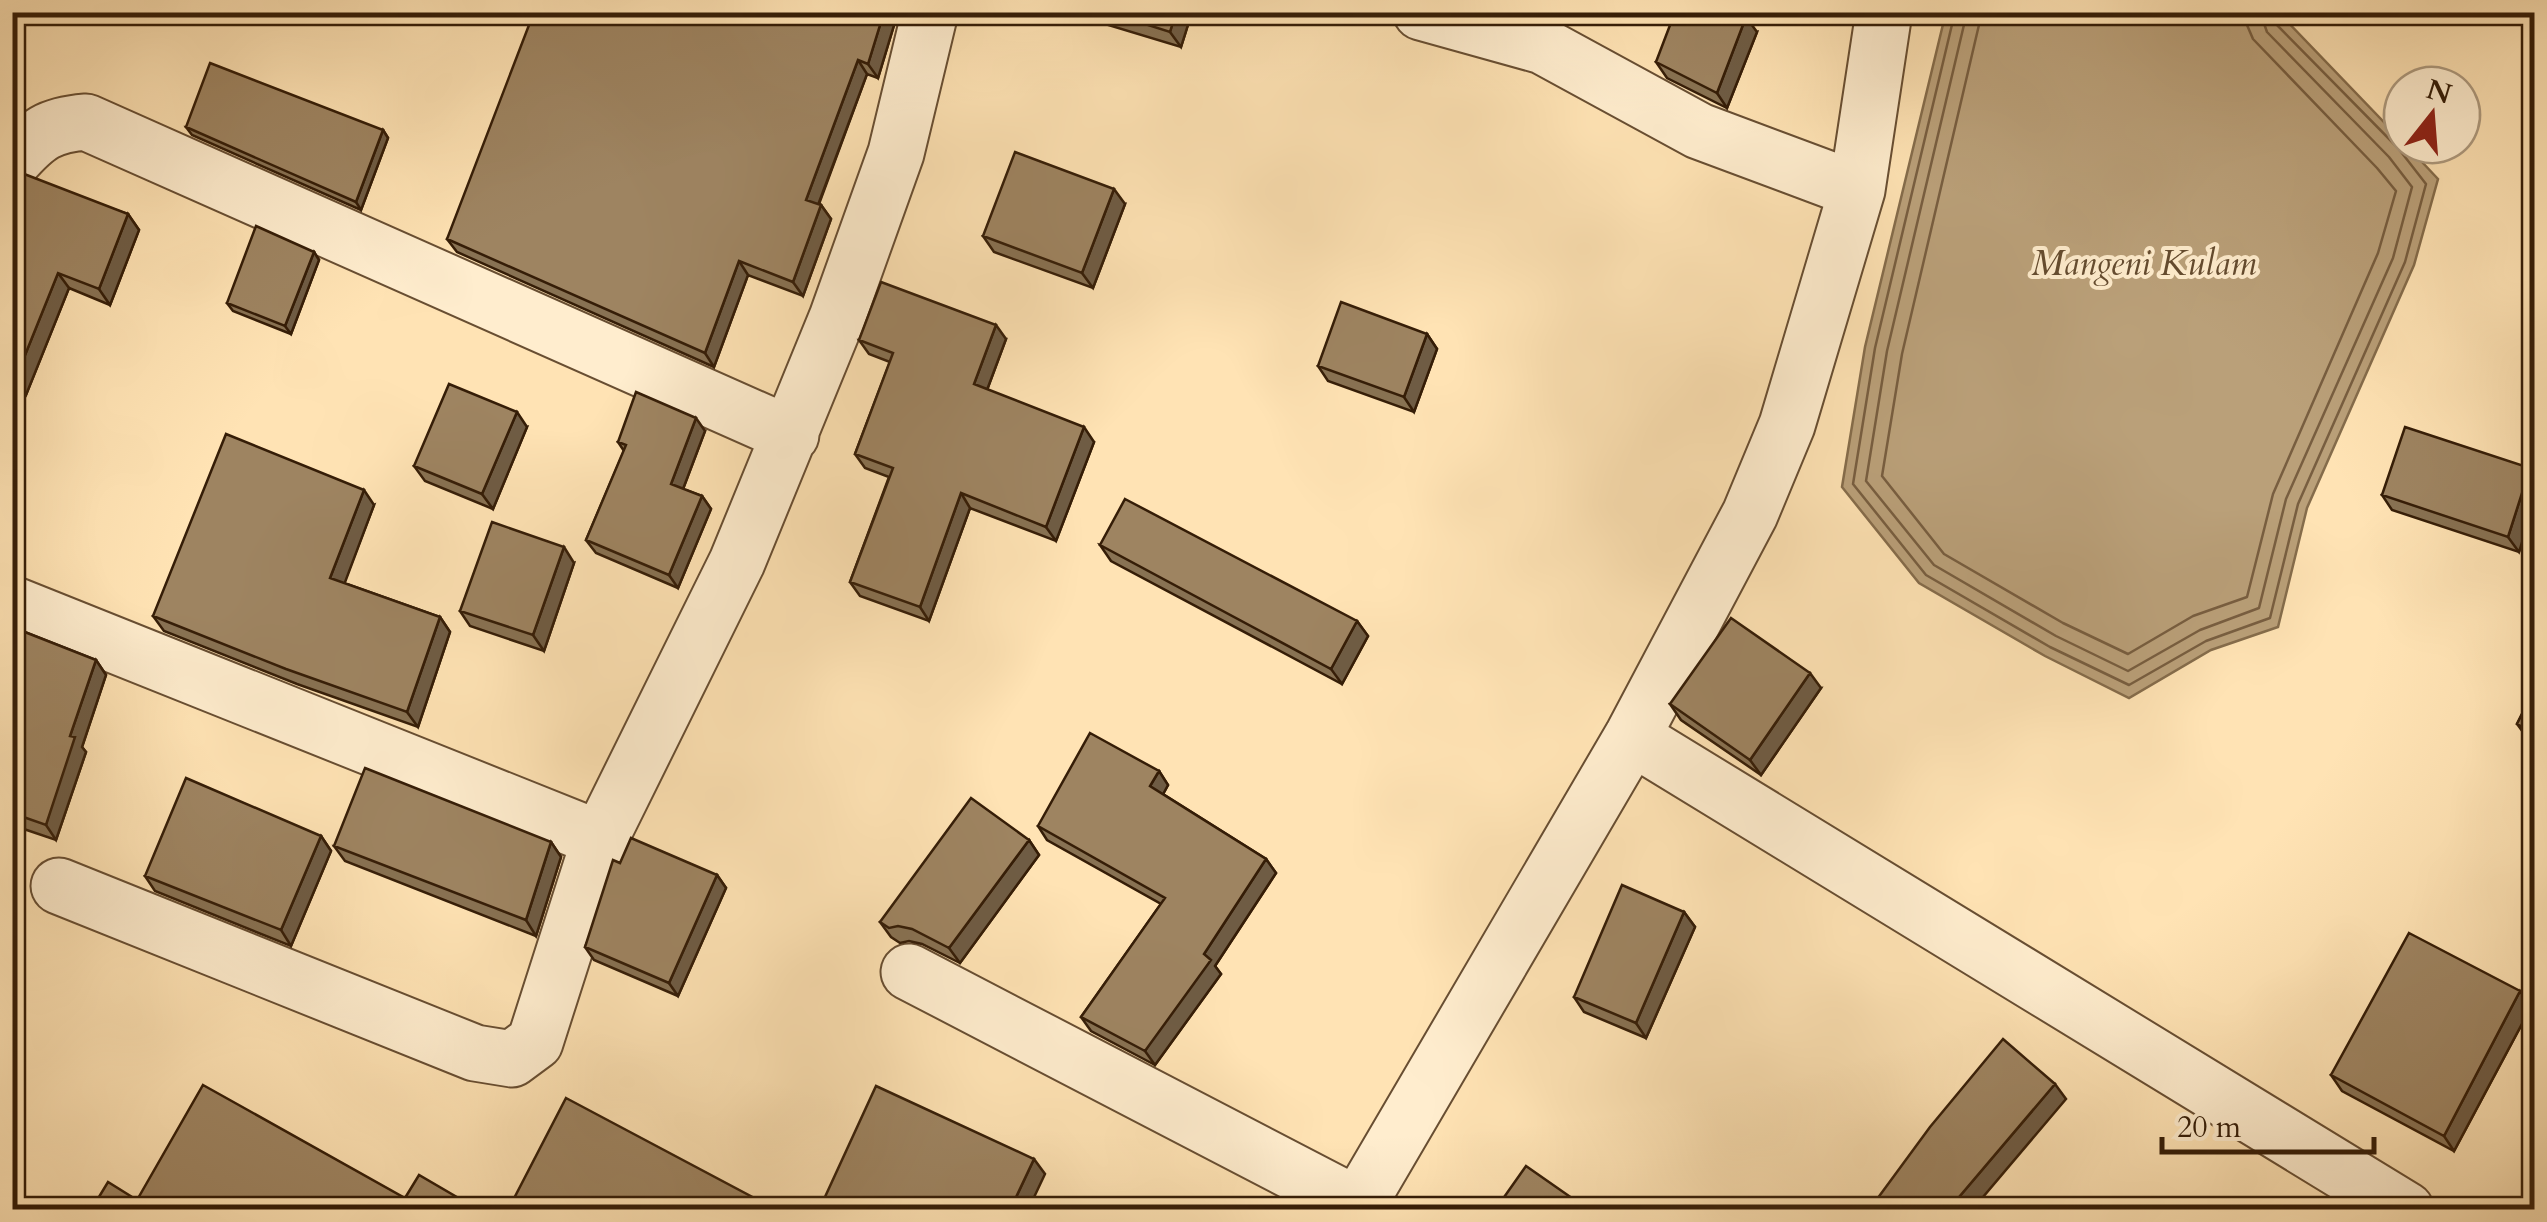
<svg xmlns="http://www.w3.org/2000/svg" width="2547" height="1222" font-family="Cardo,serif">
	<rect width="100%" height="100%" fill="#ffe3b4"/>
	<filter id="stains"><feTurbulence type="fractalNoise" baseFrequency=".002" numOctaves="4"/><feColorMatrix values="0 0 0 0 .2 0 0 0 0 .09 0 0 0 0 .02 0 0 0 .5 -.17"/></filter>
	<radialGradient id="worn" r=".72"><stop offset=".6" stop-color="#630" stop-opacity="0"/><stop offset="1" stop-color="#630" stop-opacity=".3"/></radialGradient>
	<!-- water -->
	<path fill="#baa079" stroke="#856c4b" stroke-width="2.5" d="M1946 12 2279 13 2402 141V145H2406L2438 179 2414 265 2307 508 2278 627 2211 650 2129 698 2045 656 1919 583 1842 487 1865 347Z"/>
	<g fill="none" stroke-linecap="round" stroke-linejoin="round">
		<!-- shore -->
		<path stroke="#785e40" stroke-width="2.5" d="M1955 12 1875 348 1853 484 1926 575 2050 647 2129 685 2206 641 2270 618 2298 504 2405 262 2426 184 2398 148 2276 24 2273 12
			M1967 12 1887 351 1866 481 1934 565 2056 636 2128 671 2200 630 2259 608 2286 499 2393 258 2412 187 2389 157 2267 32 2260 12
			M1982 12 1902 354 1882 476 1944 554 2063 623 2128 654 2193 616 2247 597 2273 494 2378 253 2396 191 2377 168 2253 39 2247 25 2245 12"/>
		<!-- minor casing -->
		<g stroke="#684e32" stroke-width="59">
			<path id="minor" d="M1421 12 1543 46 1699 131 1857 190
				M12 162C37 134 49 125 86 122L791 435
				M12 604 600 839
				M1632 737 2406 1210
				M59 886 475 1053 512 1059 535 1042 600 839 737 562 837 318 896 153 930 12
				M909 972 1357 1205
				M1355 1210 1632 737 1750 514 1787 425 1857 190 1884 12"/>
		</g>
		<!-- minor -->
		<use href="#minor" stroke="#ffedce" stroke-width="55"/>
	</g>
	<!-- wall -->
	<path fill="#887253" stroke="#351d07" stroke-width="2.5" d="M635 12H898L878 78 867 74 819 204 821 205 831 219 803 296 748 275 714 367 457 252 447 239Z
		M1073 12H1192L1181 47 1075 15Z
		M1757 32 1727 108 1667 78 1656 62Z
		M186 127 383 130 388 138 361 210 192 135Z
		M12 175 128 214 139 230 110 305 69 288 26 395 12 390Z
		M1125 204 1093 288 994 252 983 236Z
		M314 252 319 260 291 334 233 311 227 303Z
		M1427 334 1437 349 1414 412 1328 381 1318 366Z
		M1006 339 987 390 1094 442 1056 541 970 508 929 621 860 596 850 582 889 477 865 468 855 454 890 362 869 354 859 340Z
		M527 427 493 509 425 481 414 466Z
		M705 431 683 489 702 496 711 509 678 588 596 553 586 540 624 451 618 442Z
		M2530 468 2534 473V504L2519 552 2392 510 2382 495Z
		M374 505 344 583 440 617 450 632 418 727 297 684 164 631 153 616Z
		M1100 545 1357 621 1368 636 1342 684 1111 561Z
		M574 563 544 651 470 626 460 611Z
		M12 627 96 660 106 675 82 747 86 752 56 840 12 825Z
		M1821 688 1761 775 1681 720 1670 704Z
		M2534 690V742L2528 739 2517 724Z
		M1159 771 1168 785 1163 794 1266 859 1276 873 1215 966 1221 974 1155 1065 1091 1031 1081 1017 1161 904 1047 840 1038 826Z
		M321 836 331 851 291 946 155 891 145 876Z
		M1029 840 1039 855 960 963 922 944 909 941 900 943 891 937 880 922Z
		M551 842 561 857 536 936 345 861 334 846Z
		M620 863 717 875 726 888 678 996 594 960 585 947Z
		M1684 912 1695 927 1646 1038 1584 1012 1574 997Z
		M2531 1007 2454 1151 2342 1091 2331 1075Z"/>
	<!-- shaded-wall -->
	<path fill="#6f5c44" stroke="#351d07" stroke-width="2.5" d="M884 12H898L878 78 868 64Z
		M1176 12H1192L1181 47 1170 32Z
		M1746 17 1757 32 1727 108 1717 93Z
		M858 60 867 74 815 213 806 200Z
		M383 130 388 138 361 210 356 202Z
		M1114 189 1125 204 1093 288 1082 273Z
		M821 205 831 219 803 296 793 282Z
		M128 214 139 230 110 305 99 289Z
		M314 252 319 260 291 334 285 326Z
		M739 261 748 275 714 367 705 353Z
		M58 273 69 288 26 395 15 380Z
		M996 325 1006 339 984 398 974 384Z
		M1427 334 1437 349 1414 412 1404 397Z
		M517 412 527 427 493 509 482 494Z
		M696 418 705 431 680 497 671 484Z
		M1084 427 1094 442 1056 541 1046 527Z
		M2530 468 2534 473V504L2519 552 2508 537Z
		M364 490 374 505 341 593 330 578Z
		M961 493 970 508 929 621 920 607Z
		M702 496 711 509 678 588 669 575Z
		M564 547 574 563 544 651 533 635Z
		M440 617 450 632 418 727 407 712Z
		M1357 621 1368 636 1342 684 1331 669Z
		M96 660 106 675 82 747 86 752 56 840 46 825 70 736Z
		M1810 673 1821 688 1761 775 1750 760Z
		M1159 771 1168 785 1160 800 1150 786Z
		M321 836 331 851 291 946 281 930Z
		M1029 840 1039 855 960 963 949 948Z
		M551 842 561 857 536 936 526 920Z
		M1266 859 1276 873 1215 966 1221 974 1155 1065 1145 1051 1204 954Z
		M717 875 726 888 678 996 669 983Z
		M1684 912 1695 927 1646 1038 1636 1023Z
		M2520 991 2531 1007 2454 1151 2444 1136Z
		M2055 1084 2066 1099 1972 1210H1948Z
		M1034 1159 1045 1174 1028 1210H1010Z"/>
	<!-- building -->
	<path fill="#9e8461" stroke="#351d07" stroke-width="2.5" d="M534 12H628L634 15 635 12H884L868 64 858 60 806 200 821 205 793 282 739 261 705 353 447 239Z
		M1107 12H1176L1170 32Z
		M1675 12H1735L1746 17 1717 93 1656 62Z
		M210 63 383 130 356 202 186 127Z
		M1015 152 1114 189 1082 273 983 236Z
		M19 172 128 214 99 289 58 273 15 380 12 379V175Z
		M256 226 314 252 285 326 227 303Z
		M881 282 996 325 974 384 1084 427 1046 527 961 493 920 607 850 582 893 468 855 454 893 353 859 340Z
		M1341 302 1427 334 1404 397 1318 366Z
		M449 384 517 412 482 494 414 466Z
		M636 392 696 418 671 484 702 496 669 575 586 540 626 445 618 442Z
		M2405 427 2530 468 2508 537 2382 495Z
		M226 434 364 490 330 578 440 617 407 712 286 669 153 616Z
		M1125 499 1357 621 1331 669 1100 545Z
		M492 522 564 547 533 635 460 611Z
		M1731 618 1810 673 1750 760 1670 704Z
		M12 627 96 660 70 736 75 737 46 825 12 813Z
		M2534 690V733L2517 724Z
		M1090 733 1159 771 1150 786 1266 859 1204 954 1211 960 1145 1051 1081 1017 1165 898 1038 826Z
		M365 768 551 842 526 920 334 846Z
		M186 778 321 836 281 930 145 876Z
		M971 798 1029 840 949 948 912 929 898 926 889 928 880 922Z
		M631 838 717 875 669 983 585 947 613 860 620 863Z
		M1622 885 1684 912 1636 1023 1574 997Z
		M2409 933 2520 991 2444 1136 2331 1075Z
		M2003 1039 2055 1084 1948 1210H1869L1930 1127Z
		M203 1085 405 1198 419 1175 479 1210H91L108 1182 137 1200Z
		M876 1086 1034 1159 1010 1210H819Z
		M566 1098 777 1210H629L625 1207 624 1210H508Z
		M1526 1166 1589 1210H1495Z"/>
	<g text-anchor="middle" stroke-width="8" stroke-linejoin="round" paint-order="stroke">
		<!-- water labels -->
		<g font-size="35" font-style="italic" fill="#644b2f" stroke="#ffedce">
			<text x="2144" y="275">Mangeni Kulam</text>
		</g>
	</g>
	<!-- margin -->
	<rect width="2547" height="1222" fill="none" stroke="#ffe3b4" stroke-width="50"/>
	<rect x="15" y="15" width="2517" height="1192" fill="none" stroke="#351d07" stroke-width="5"/>
	<rect x="25" y="25" width="2497" height="1172" fill="none" stroke="#351d07" stroke-width="2.5"/>
	<!-- north arrow -->
	<g transform="translate(2432 115) rotate(17)"><circle r="48" fill="#ffedce" stroke="#ae9a7e" stroke-width="2.5"/>
	<path d="M0-8L18 38L0 25L-18 38Z" fill="#8f2418"/>
	<text y="-15" font-size="28" font-weight="bold" text-anchor="middle" fill="#351d07">N</text>
	</g>
	<!-- scale -->
	<path d="M2162 1137v15h212v-15" fill="none" stroke="#351d07" stroke-width="5"/>
	<text x="2177" y="1137" font-size="30" fill="#351d07" stroke="#ffedce" stroke-width="8" paint-order="stroke">20 m</text>
	<rect width="100%" height="100%" filter="url(#stains)"/>
	<rect width="100%" height="100%" fill="url(#worn)"/>
</svg>
